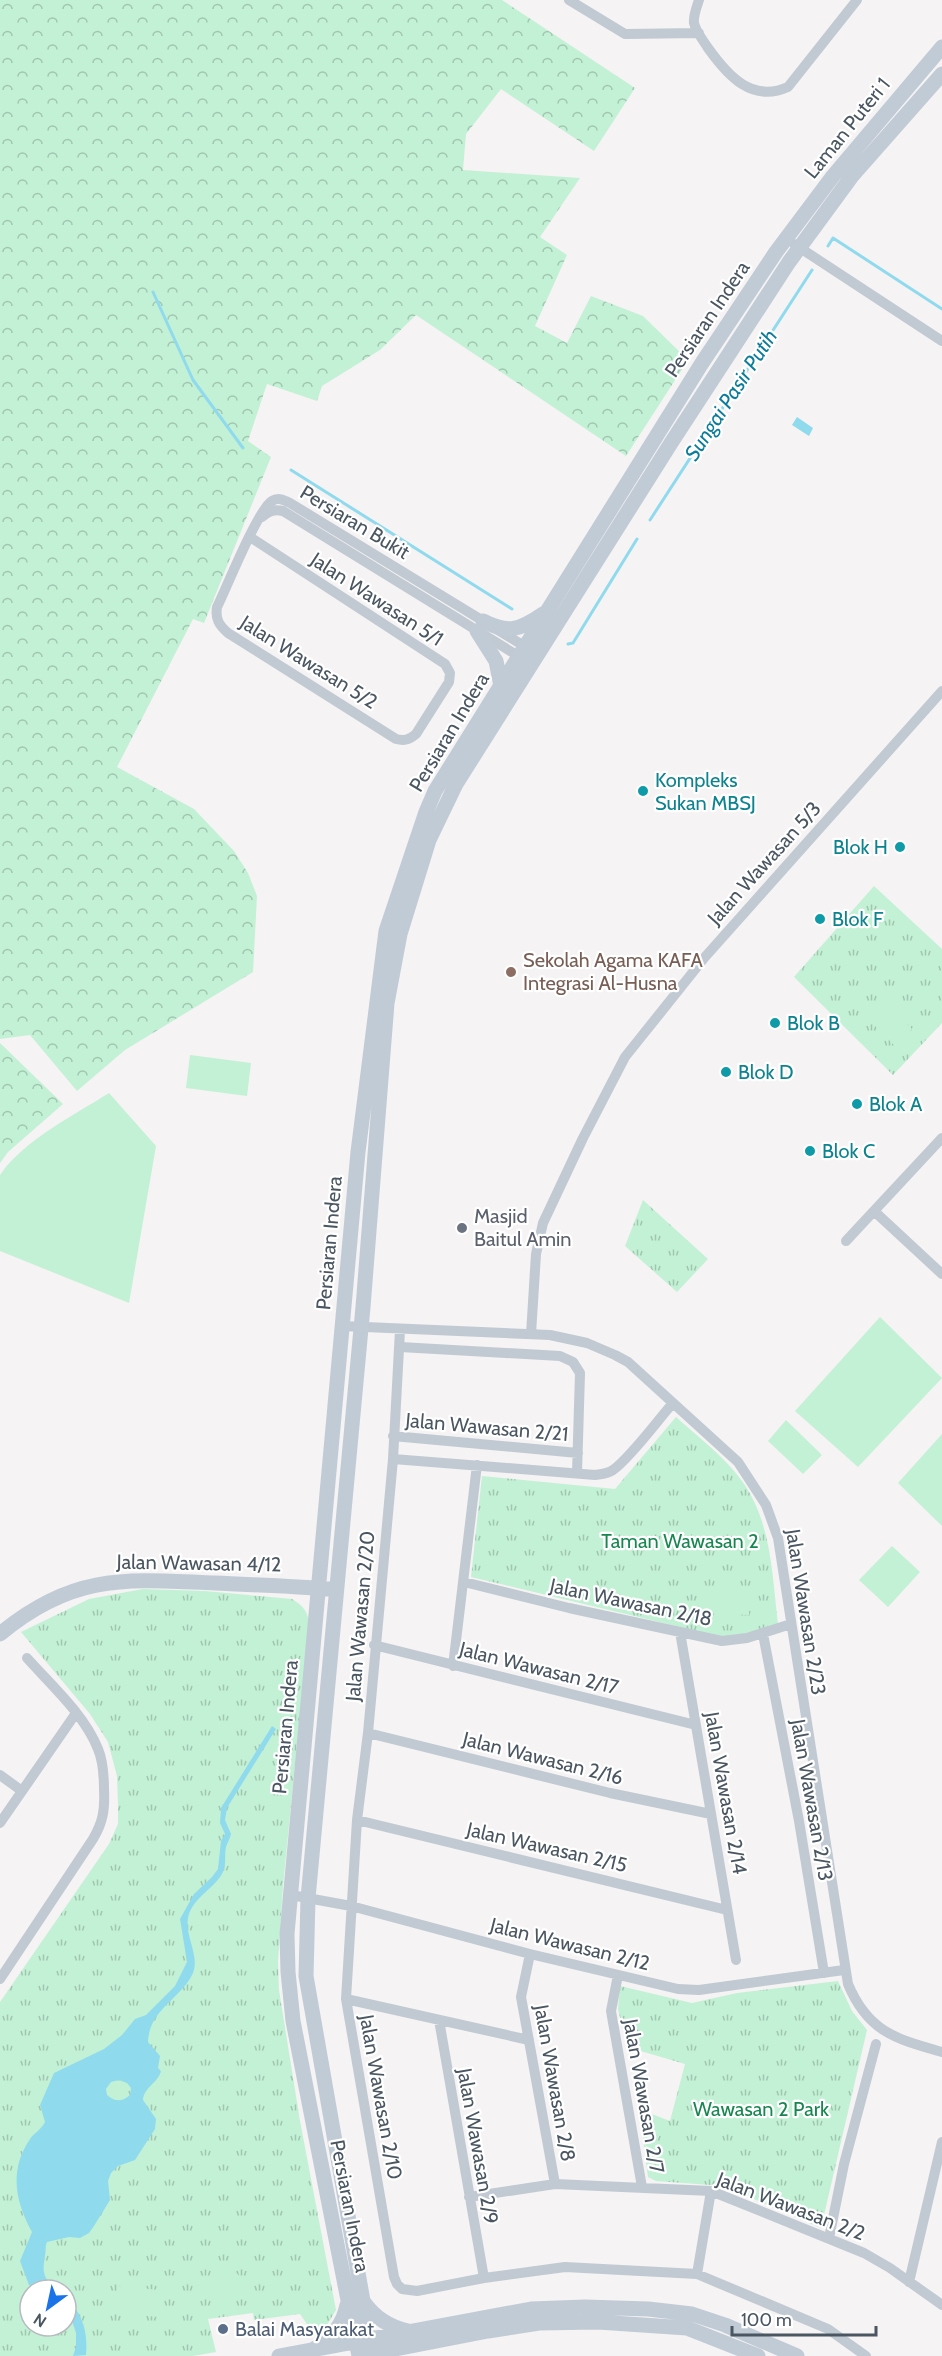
<svg xmlns="http://www.w3.org/2000/svg" width="942" height="2356" font-family="Cabin,sans-serif">
	<defs>
		<pattern id="grass-tufts" width="24" height="20" patternUnits="userSpaceOnUse" patternTransform="scale(1.5)"><rect width="24" height="20" fill="#c3f1d5"/><path d="M3 7l-1-3M5 7V3M7 7l1-3M15 17l-1-3M17 17v-4M19 17l1-3" fill="none" stroke="#a0c6b0"/></pattern>
		<pattern id="forest-crowns" width="20" height="18" patternUnits="userSpaceOnUse" patternTransform="scale(1.5)"><rect width="20" height="18" fill="#c3f1d5"/><path d="M2 6a3 3 0 1 1 6 0M12 15a3 3 0 1 1 6 0" fill="none" stroke="#a0c6b0"/></pattern>
	</defs>
	<rect width="100%" height="100%" fill="#f5f3f3"/>
	<!-- grass -->
	<path fill="url(#grass-tufts)" fill-rule="evenodd" d="M874 886 942 949V1023L893 1075 794 977Z
		M643 1200 708 1259 677 1292 625 1246Z
		M676 1417C698 1437 725 1457 742 1481 772 1523 772 1575 778 1624L746 1635 722 1637 471 1577 482 1476 615 1489Z
		M143 1589 205 1591 292 1599C303 1606 307 1610 309 1622L283 1886 278 1962 279 1990 300 2121 336 2310 318 2340 300 2314 254 2320 253 2313 208 2319 216 2352 193 2356H0V2002L109 1844 118 1824V1804L117 1776 108 1742 90 1714 21 1632 89 1599ZM30 2290H66V2326H30Z
		M838 1981 852 2011 867 2030 821 2228 724 2186 656 2181 648 2177 639 2109 670 2121 685 2064 627 2047 618 2009 620 1986 692 2003 737 1993Z"/>
	<!-- forest -->
	<path fill="url(#forest-crowns)" d="M0 0H502L635 88 594 151 501 89 466 134 463 170 580 178 540 237 567 255 535 326 567 343 591 296 643 316 688 360 626 456 416 315 380 350 322 386 317 401 267 384 248 441 271 457 204 623 193 619 117 767 194 809 234 851 248 873 257 896 253 972 125 1050 77 1091 30 1035 0 1039Z
		M0 1043 63 1104 8 1152 0 1163Z"/>
	<!-- garden -->
	<path fill="#c3f1d5" d="M884 1000 912 1029 895 1046 867 1018Z
		M190 1055 251 1063 247 1096 186 1088Z
		M109 1093 156 1146 129 1303 0 1251V1175C24 1140 73 1116 109 1093Z
		M880 1317 942 1378 858 1467 795 1411Z
		M786 1420 822 1455 803 1474 768 1441Z
		M942 1434V1526L898 1483Z
		M892 1546 920 1572 888 1607 859 1580Z
		M703 1586 750 1587 749 1615 704 1613Z
		M224 2265 239 2275 219 2307 203 2296Z
		M118 2286 160 2290 158 2317 115 2313Z"/>
	<!-- water -->
	<path fill="#90daee" fill-rule="evenodd" d="M797 417 813 428 809 436 792 425Z
		M272 1726 276 1729 227 1808 225 1820 231 1834C230 1839 227 1843 226 1847 224 1857 227 1865 222 1874 213 1889 195 1897 189 1914 182 1935 203 1957 191 1977 177 2001 149 2011 148 2042L160 2056 158 2068 161 2071C158 2083 144 2087 143 2100L156 2119 155 2129 135 2160 118 2166 111 2173 108 2181 110 2200 94 2226 89 2233 80 2238 69 2237 47 2242C45 2247 46 2251 45 2256 42 2273 43 2278 57 2290H35L29 2285 20 2261 32 2232C15 2201 9 2170 30 2139 35 2132 41 2130 45 2122L40 2105 54 2073 104 2049 122 2035 135 2019 146 2015 175 1986 187 1962 180 1919 194 1894 212 1877 218 1869 221 1841 225 1834 220 1823 221 1808ZM119 2080 127 2083 131 2088 130 2095C122 2102 115 2102 107 2095L106 2089 111 2082Z
		M66 2297C83 2314 88 2332 86 2355L73 2356 76 2347V2333L72 2321 66 2312Z"/>
	<g fill="none" stroke-linecap="round" stroke-linejoin="round">
		<!-- stream -->
		<path stroke="#90daee" stroke-width="3" d="M828 246 833 238 942 309
			M153 292 193 380 243 448
			M291 470 512 609
			M650 520 812 270
			M568 644 573 643 637 539"/>
		<!-- street -->
		<path stroke="#c1cad2" stroke-width="10" d="M569 0 625 34 699 33
			M699 0C697 6 693 16 694 23 696 32 703 40 708 48 728 76 752 103 788 87L857 0
			M794 244 942 341
			M262 517C269 511 274 509 283 511L523 659
			M250 537 445 664 450 673 449 682 416 734C409 740 404 741 396 739L228 633C219 625 215 619 217 607 227 587 257 511 272 501 278 497 284 500 290 503L529 649
			M874 1211 942 1274
			M846 1241 942 1138
			M342 1326 550 1335 587 1343 615 1355 628 1362 738 1462 766 1505 778 1538 848 1984C868 2032 896 2039 942 2052
			M400 1330 393 1459 368 1733 357 1820 346 1999 394 2277 397 2284 402 2289 417 2291 484 2278 565 2267 697 2274 828 2329 866 2356
			M531 1334 536 1254 543 1223 583 1138 625 1057 705 957 942 691
			M400 1347 560 1356 573 1362 580 1373 577 1473
			M393 1436 578 1453
			M393 1459 595 1475C601 1474 607 1474 613 1470 631 1457 657 1421 673 1403
			M464 1582 569 1608 722 1641 747 1638 791 1624
			M680 1632 736 1960
			M763 1634 799 1821 824 1973
			M374 1645 696 1725
			M453 1666 477 1465
			M368 1733 610 1793 711 1814
			M0 1775 22 1791
			M357 1820 727 1910
			M0 1823 76 1713
			M291 1895 351 1906 530 1954 678 1989 699 1990 844 1970
			M530 1954 521 1997 555 2184
			M618 1975 611 2011 642 2187
			M0 1979 93 1839C103 1822 105 1810 104 1790 104 1777 103 1761 98 1749 84 1714 51 1685 27 1658
			M346 1999 529 2040
			M439 2020 484 2278
			M469 2197 555 2184 711 2191 864 2253 890 2268 942 2305
			M829 2238 844 2164 876 2044
			M697 2274 711 2191
			M909 2282 942 2142"/>
		<!-- secondary -->
		<path stroke="#c1cbd6" stroke-width="15" d="M483 621C508 634 520 630 543 614
			M477 631 496 661 501 686
			M0 1634C73 1573 126 1579 215 1583 253 1585 291 1586 329 1589
			M363 2301C374 2317 389 2327 408 2331
			M314 2349C331 2339 343 2325 347 2305
			M372 2354 368 2340 363 2301 306 1976 308 1898 363 1307 387 1003 400 934 429 840 456 784 671 443 789 262 852 176 942 74
			M364 2355 488 2331 539 2323 598 2322 687 2328 758 2356
			M279 2356 531 2309 585 2307 648 2309 692 2314 725 2325 797 2356
			M359 2356 293 2021 288 1972 287 1934 358 1152 386 931 426 812 435 791 702 363 776 252 833 176 942 47"/>
	</g>
	<!-- markers -->
	<g fill="#0f9aa8" stroke="#fff" stroke-width="2">
		<circle cx="643" cy="791" r="6"/>
		<circle cx="900" cy="847" r="6"/>
		<circle cx="820" cy="919" r="6"/>
		<circle cx="775" cy="1023" r="6"/>
		<circle cx="726" cy="1072" r="6"/>
		<circle cx="857" cy="1104" r="6"/>
		<circle cx="810" cy="1151" r="6"/>
	</g>
	<circle fill="#8d6e63" stroke="#fff" stroke-width="2" cx="511" cy="972" r="6"/>
	<circle fill="#6b7280" stroke="#fff" stroke-width="2" cx="462" cy="1228" r="6"/>
	<circle fill="#5c6f8a" stroke="#fff" stroke-width="2" cx="223" cy="2329" r="6"/>
	<g text-anchor="middle" stroke-width="4.5" stroke-linejoin="round" paint-order="stroke">
		<!-- street labels -->
		<g font-size="20" fill="#4a5661" stroke="#fff">
			<text transform="translate(847 128) rotate(-51)" y="7">Laman Puteri 1</text>
			<text transform="translate(707 319) rotate(-56)" y="7">Persiaran Indera</text>
			<text transform="translate(355 522) rotate(31)" y="7">Persiaran Bukit</text>
			<text transform="translate(377 599) rotate(33)" y="7">Jalan Wawasan 5/1</text>
			<text transform="translate(309 662) rotate(32)" y="7">Jalan Wawasan 5/2</text>
			<text transform="translate(449 732) rotate(-59)" y="7">Persiaran Indera</text>
			<text transform="translate(764 863) rotate(-48)" y="7">Jalan Wawasan 5/3</text>
			<text transform="translate(329 1243) rotate(-85)" y="7">Persiaran Indera</text>
			<text transform="translate(487 1427) rotate(5)" y="7">Jalan Wawasan 2/21</text>
			<text transform="translate(199 1563) rotate(1)" y="7">Jalan Wawasan 4/12</text>
			<text transform="translate(631 1602) rotate(12)" y="7">Jalan Wawasan 2/18</text>
			<text transform="translate(806 1612) rotate(81)" y="7">Jalan Wawasan 2/23</text>
			<text transform="translate(360 1616) rotate(-85)" y="7">Jalan Wawasan 2/20</text>
			<text transform="translate(539 1668) rotate(14)" y="7">Jalan Wawasan 2/17</text>
			<text transform="translate(285 1727) rotate(-85)" y="7">Persiaran Indera</text>
			<text transform="translate(543 1758) rotate(14)" y="7">Jalan Wawasan 2/16</text>
			<text transform="translate(726 1793) rotate(80)" y="7">Jalan Wawasan 2/14</text>
			<text transform="translate(812 1800) rotate(80)" y="7">Jalan Wawasan 2/13</text>
			<text transform="translate(547 1847) rotate(13)" y="7">Jalan Wawasan 2/15</text>
			<text transform="translate(570 1944) rotate(14)" y="7">Jalan Wawasan 2/12</text>
			<text transform="translate(555 2083) rotate(80)" y="7">Jalan Wawasan 2/8</text>
			<text transform="translate(644 2096) rotate(80)" y="7">Jalan Wawasan 2/7</text>
			<text transform="translate(381 2097) rotate(80)" y="7">Jalan Wawasan 2/10</text>
			<text transform="translate(478 2146) rotate(80)" y="7">Jalan Wawasan 2/9</text>
			<text transform="translate(350 2206) rotate(79)" y="7">Persiaran Indera</text>
			<text transform="translate(791 2206) rotate(21)" y="7">Jalan Wawasan 2/2</text>
		</g>
		<!-- culture labels -->
		<g font-size="20" fill="#0d838f" stroke="#fff" text-anchor="start">
			<text x="655" y="787">Kompleks<tspan x="655" dy="23">Sukan MBSJ</tspan></text>
			<text x="888" y="854" text-anchor="end">Blok H</text>
			<text x="832" y="926">Blok F</text>
			<text x="787" y="1030">Blok B</text>
			<text x="738" y="1079">Blok D</text>
			<text x="869" y="1111">Blok A</text>
			<text x="822" y="1158">Blok C</text>
		</g>
		<!-- education labels -->
		<g font-size="20" fill="#785e54" stroke="#fff" text-anchor="start">
			<text x="523" y="967">Sekolah Agama KAFA<tspan x="523" dy="23">Integrasi Al-Husna</tspan></text>
		</g>
		<!-- worship labels -->
		<g font-size="20" fill="#5b616d" stroke="#fff" text-anchor="start">
			<text x="474" y="1223">Masjid<tspan x="474" dy="23">Baitul Amin</tspan></text>
		</g>
		<!-- park labels -->
		<g font-size="20" fill="#17864f" stroke="#fff">
			<text x="680" y="1548">Taman Wawasan 2</text>
			<text x="761" y="2116">Wawasan 2 Park</text>
		</g>
		<!-- service labels -->
		<g font-size="20" fill="#4e5e75" stroke="#fff" text-anchor="start">
			<text x="235" y="2336">Balai Masyarakat</text>
		</g>
		<!-- water labels -->
		<g font-size="21" font-style="italic" fill="#0c7c9b" stroke="#fff">
			<text transform="translate(731 395) rotate(-57)" y="7">Sungai Pasir Putih</text>
		</g>
	</g>
	<!-- north arrow -->
	<g transform="translate(48 2308) rotate(213)"><circle r="28" fill="#ffffff" stroke="#b7bbc0" stroke-width="1.5"/>
	<path d="M0-4.5L10 22L0 15L-10 22Z" fill="#1a73e8"/>
	<text y="-9" font-size="16" font-weight="bold" text-anchor="middle" fill="#4a5661">N</text>
	</g>
	<!-- scale -->
	<path d="M732 2326v9h144v-9" fill="none" stroke="#4a5661" stroke-width="3"/>
	<text x="741" y="2326" font-size="18" fill="#4a5661" stroke="#ffffff" stroke-width="4.5" paint-order="stroke">100 m</text>
</svg>
